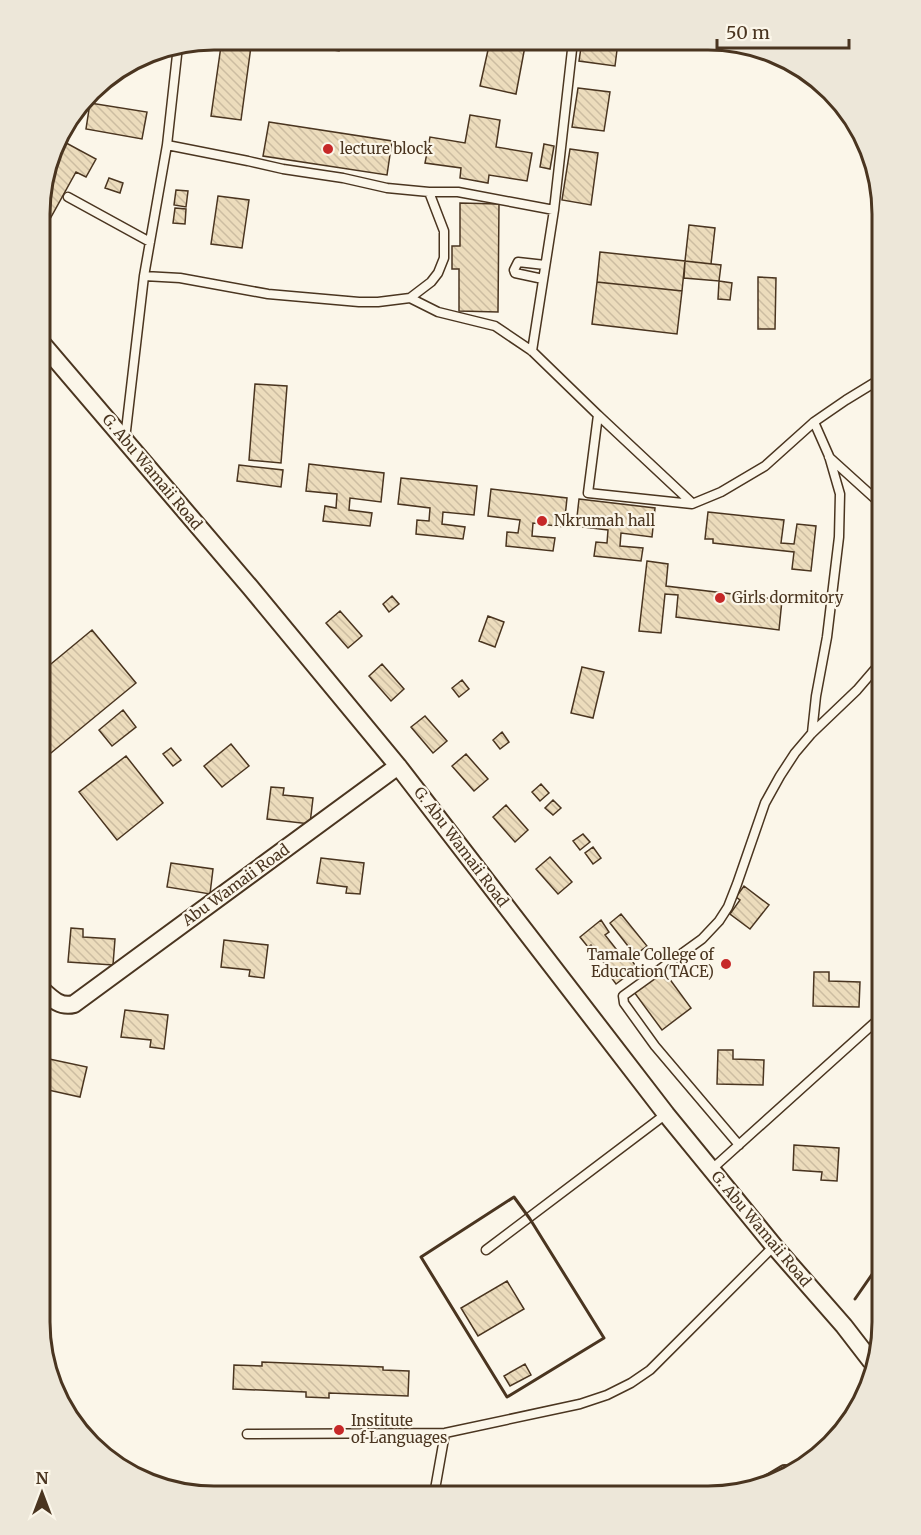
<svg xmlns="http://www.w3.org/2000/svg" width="921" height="1535" font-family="Merriweather,serif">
	<defs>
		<pattern id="building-back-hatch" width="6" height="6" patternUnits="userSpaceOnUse" patternTransform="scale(1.5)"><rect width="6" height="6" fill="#ecdcbc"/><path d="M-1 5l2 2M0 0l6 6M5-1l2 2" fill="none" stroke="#ccbda1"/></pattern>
	</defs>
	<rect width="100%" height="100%" fill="#fbf6e9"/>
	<!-- building -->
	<path fill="url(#building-back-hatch)" stroke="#4a3520" stroke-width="1.5" d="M222 39H252L241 120 211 116Z
		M302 40H340L339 51 301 45Z
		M490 41H526L516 94 480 86Z
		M582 41 618 42 615 66 579 61Z
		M171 47 170 56 144 54 147 52Z
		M578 88 610 92 604 131 572 127Z
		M90 103 147 112 142 139 86 129Z
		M470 115 500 120 496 147 532 153 527 181 489 175 488 183 460 178 461 168 425 163 430 137 465 143Z
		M269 122 392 141 387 175 263 156Z
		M57 138 96 159 86 177 76 172 40 237V191Z
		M544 144 554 146 550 169 540 167Z
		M570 149 598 153 591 205 562 200Z
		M109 178 123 183 120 193 105 188Z
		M176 190 188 191 186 207 174 205Z
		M218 196 249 200 242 248 211 244Z
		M460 203 499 204 498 312 459 311V269H452V246H460Z
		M175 208 186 209 185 224 173 223Z
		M689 225 715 228 711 264 685 261Z
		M600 252 685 261 682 291 597 282Z
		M685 261 721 265 719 281 684 278Z
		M758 277 776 278 775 329H758Z
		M719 281 732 283 730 300 718 299Z
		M597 282 682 291 677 334 592 324Z
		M255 384 287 386 281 463 249 460Z
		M309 464 384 473 381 502 350 498 349 510 372 513 370 526 323 521 325 506 336 508 337 494 306 491Z
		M239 465 283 470 281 487 237 481Z
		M401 478 477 486 474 515 443 512 442 524 465 527 463 539 416 534 417 520 429 521 430 508 398 504Z
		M491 489 567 498 564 527 533 523 532 536 555 538 553 551 506 546 507 532 518 533 520 520 488 516Z
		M579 499 655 508 652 537 621 533 620 546 643 548 641 561 594 556 596 542 607 543 608 530 576 526Z
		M708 512 784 520 781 543 794 544 797 524 816 526 811 571 792 569 794 552 713 543V539H705Z
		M647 561 668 564 666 586 782 600 779 630 676 617 678 595 665 594 661 633 639 631Z
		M392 596 399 604 389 612 383 604Z
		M340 611 362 636 348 648 326 623Z
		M488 616 504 622 495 647 479 641Z
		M92 630 136 683 40 762V673Z
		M382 664 404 689 391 701 369 676Z
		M582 667 604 672 593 718 571 713Z
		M462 680 469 689 459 697 452 688Z
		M123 710 136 727 112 746 99 730Z
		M425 716 447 741 433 753 411 727Z
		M502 732 509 742 500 749 493 740Z
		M231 744 249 766 222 787 204 766Z
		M171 748 181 760 173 766 163 754Z
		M466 754 488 779 474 791 452 766Z
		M126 756 163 803 117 840 79 792Z
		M541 784 549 793 540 801 532 792Z
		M271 787 284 788 283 795 313 798 310 824 267 819Z
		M553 800 561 808 553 815 545 808Z
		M506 805 528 830 515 842 493 817Z
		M583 834 590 842 580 850 573 841Z
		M593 847 601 858 593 864 585 853Z
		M550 857 572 882 558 894 536 869Z
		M321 858 364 863 360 894 346 893 347 887 317 883Z
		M171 863 213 869 210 894 167 887Z
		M744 886 769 905 750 929 730 914 740 900 736 897Z
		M621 914 647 946 635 955 610 923Z
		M601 920 609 932 605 935 624 959 628 955 637 968 616 984 608 973 610 971 591 945 588 947 580 937Z
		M71 928 83 929V937L115 939 113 965 68 962Z
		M224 940 268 945 264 978 249 976 250 970 221 967Z
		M663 970 691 1008 662 1030 634 992Z
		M814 972H829V981L860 982 859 1007 813 1006Z
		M125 1010 168 1015 164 1049 150 1047 151 1040 121 1037Z
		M718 1050H733V1059L764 1060 763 1085 717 1084Z
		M40 1057 87 1067 80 1097 39 1088Z
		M794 1145 839 1148 837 1181 821 1180 822 1172 793 1170Z
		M507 1281 524 1309 478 1336 461 1308Z
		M262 1362 383 1367V1370L409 1371 408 1396 329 1393V1398L306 1397V1392L233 1389 234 1365 262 1366Z
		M525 1364 531 1375 510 1386 504 1376Z"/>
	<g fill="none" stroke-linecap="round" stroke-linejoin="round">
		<!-- lane casing -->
		<g stroke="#4a3520" stroke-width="11">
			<path id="lane" d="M167 145 178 46
				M429 192H458L554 210 573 41
				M68 197 150 242
				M543 279 515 273 514 270 518 262 545 265
				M410 298 438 312 495 326 532 351 598 415 588 493 692 504 721 492 765 466 814 422 846 400 882 378
				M532 351 554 210
				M598 415 692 503
				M125 439 144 276 167 145 248 161 283 169 343 178 387 188 429 192 444 231V258L438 273 431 282 410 298 378 302H359L268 294 180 278 144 276
				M829 457 882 505
				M812 733 816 696 827 637 839 537 840 494 829 456 814 422
				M739 1145 655 1046 624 1003 623 996 702 939 719 921 728 907 737 884 765 803 780 776 795 753 812 733 857 690 882 661
				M712 1169 882 1016
				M486 1250 666 1114
				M247 1434 445 1433 580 1404 607 1395 631 1383 650 1370 774 1246
				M434 1495 445 1433"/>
		</g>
		<!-- street casing -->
		<g stroke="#4a3520" stroke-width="20">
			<path id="street" d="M40 341 250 587 398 766 666 1114 774 1246 844 1326 871 1361
				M39 987C50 997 59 1008 74 1004L398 766
				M770 1483 785 1474"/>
		</g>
		<!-- lane -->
		<use href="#lane" stroke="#fbf6e9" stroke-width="8"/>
		<!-- street -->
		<use href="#street" stroke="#fbf6e9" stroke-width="16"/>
		<!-- wall -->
		<path stroke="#4a3520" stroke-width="3" d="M514 1197 530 1219 604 1338 507 1397 421 1257Z
			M855 1299 882 1260"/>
	</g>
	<!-- markers -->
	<g fill="#c62828" stroke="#fbf6e9" stroke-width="2">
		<circle cx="328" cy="149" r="6"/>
		<circle cx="542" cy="521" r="6"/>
		<circle cx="720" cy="598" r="6"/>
		<circle cx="726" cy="964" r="6"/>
		<circle cx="339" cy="1430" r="6"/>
	</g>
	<g text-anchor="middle" stroke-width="4.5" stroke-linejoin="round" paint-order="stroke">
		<!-- poi labels -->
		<g font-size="15" fill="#4a3520" stroke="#fbf6e9" text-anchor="start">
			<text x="340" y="154">lecture block</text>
			<text x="554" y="526">Nkrumah hall</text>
			<text x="732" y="603">Girls dormitory</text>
			<text x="714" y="960" text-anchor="end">Tamale College of<tspan x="714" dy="17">Education(TACE)</tspan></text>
			<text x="351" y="1426">Institute<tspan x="351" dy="17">of Languages</tspan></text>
		</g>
		<!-- street labels -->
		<g font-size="15" fill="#4a3520" stroke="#fbf6e9">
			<text transform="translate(152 472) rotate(50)" y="5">G. Abu Wamaii Road</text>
			<text transform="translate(461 847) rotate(53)" y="5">G. Abu Wamaii Road</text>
			<text transform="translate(236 885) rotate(-36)" y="5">Abu Wamaii Road</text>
			<text transform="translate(761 1229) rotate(50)" y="5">G. Abu Wamaii Road</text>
		</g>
	</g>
	<!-- crop -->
	<path d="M0 0H921V1535H0ZM214 50H708A164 164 0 0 1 872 214V1322A164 164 0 0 1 708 1486H214A164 164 0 0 1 50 1322V214A164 164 0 0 1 214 50Z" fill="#ede7d9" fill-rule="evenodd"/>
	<path fill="none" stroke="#4a3520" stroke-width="3" d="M214 50H708A164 164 0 0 1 872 214V1322A164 164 0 0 1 708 1486H214A164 164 0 0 1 50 1322V214A164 164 0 0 1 214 50Z"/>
	<!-- north arrow -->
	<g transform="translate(42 1493)" stroke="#fbf6e9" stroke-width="4.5" paint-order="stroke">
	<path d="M0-4.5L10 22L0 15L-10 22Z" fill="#4a3520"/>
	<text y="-9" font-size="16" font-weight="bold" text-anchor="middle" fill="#4a3520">N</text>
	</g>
	<!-- scale -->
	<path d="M717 39v9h132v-9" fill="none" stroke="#4a3520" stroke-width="3"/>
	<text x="726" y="39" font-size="18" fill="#4a3520" stroke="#fbf6e9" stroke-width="4.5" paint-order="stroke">50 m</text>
</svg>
